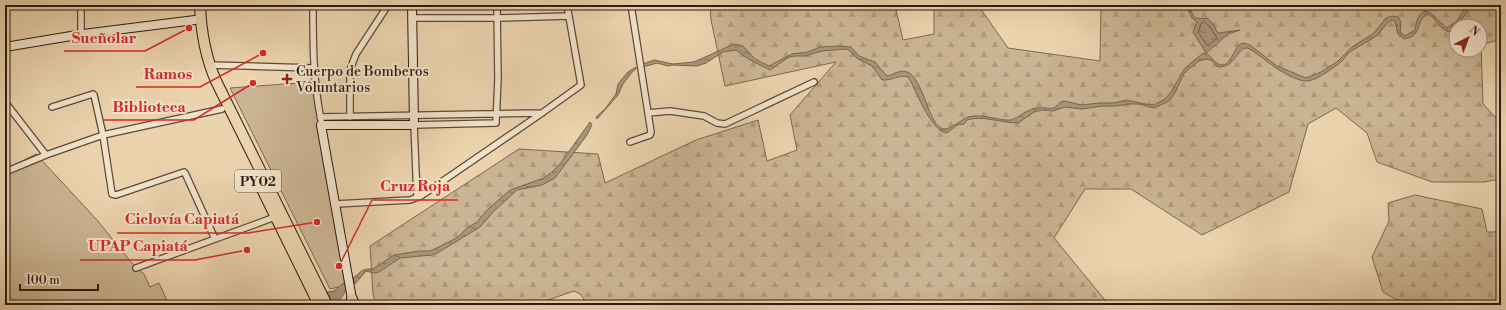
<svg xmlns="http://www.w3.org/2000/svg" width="1506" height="310" font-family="'Libre Bodoni',serif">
	<defs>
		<pattern id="forest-firs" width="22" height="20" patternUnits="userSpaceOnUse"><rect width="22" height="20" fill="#cbb493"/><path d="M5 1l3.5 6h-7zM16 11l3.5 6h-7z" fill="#ae9a7e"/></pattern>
		<pattern id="water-ripples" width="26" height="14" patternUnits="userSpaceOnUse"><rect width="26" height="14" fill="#aa9479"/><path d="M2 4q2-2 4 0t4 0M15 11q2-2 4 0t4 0" fill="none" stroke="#8b7862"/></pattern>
	</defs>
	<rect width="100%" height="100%" fill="#ebd3ae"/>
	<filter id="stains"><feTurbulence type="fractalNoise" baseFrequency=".005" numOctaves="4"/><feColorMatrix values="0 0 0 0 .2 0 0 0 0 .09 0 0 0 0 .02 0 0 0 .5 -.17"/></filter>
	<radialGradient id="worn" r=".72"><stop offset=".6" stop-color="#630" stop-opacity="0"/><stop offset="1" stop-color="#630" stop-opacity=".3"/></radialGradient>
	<!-- green -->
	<path fill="#cbb493" stroke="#7c6852" d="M313 82 348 285 330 289 230 88Z
		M36 154 97 220 136 268 144 274 150 287 159 283 169 305H5V170Z"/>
	<!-- forest -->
	<path fill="url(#forest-firs)" stroke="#7c6852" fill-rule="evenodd" d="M710 5H895L903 40 934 34V5H978L1008 48 1100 61 1101 5H1501V39L1481 45 1483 104 1501 123V179L1484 182H1432L1377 162 1367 133 1336 108 1308 124 1289 192 1202 235 1131 189H1085L1054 238 1109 305H581L584 299 580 294 574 291 545 301 539 305H376L373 294 370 246 519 149 598 154 605 183 696 140 758 120 767 161 797 150 790 115 836 62 725 86 711 20ZM1456 26H1480V50H1456Z
		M1415 195 1482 209 1487 232H1501V305H1406L1383 292 1372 257 1389 221 1388 203Z"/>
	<!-- water -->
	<path fill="url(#water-ripples)" stroke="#78644f" d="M1186 5H1189C1194 17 1193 20 1207 18L1214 25 1217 32 1219 33 1240 30 1228 34 1206 53C1211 56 1214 62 1218 64 1232 70 1233 45 1243 43L1250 45 1277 66 1306 78 1321 72 1338 61 1352 47 1374 33 1386 18 1392 16 1398 17 1401 22 1400 33 1405 36 1415 30C1416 26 1416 21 1418 18 1427 0 1439 24 1447 28L1457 21 1467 5H1472L1462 19 1451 32C1439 31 1437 17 1427 14 1415 21 1423 36 1404 39L1398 34 1395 21 1391 20C1385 24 1382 31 1376 36 1368 42 1358 46 1350 52 1347 54 1345 58 1342 61 1335 67 1317 80 1308 81 1299 82 1287 74 1279 70 1273 66 1250 48 1247 48 1236 48 1237 67 1218 67L1211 60 1206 59 1199 61 1184 73 1175 93 1169 101 1154 108 1139 104H1128L1117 106H1102L1082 109 1065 107 1053 111 1042 110 1034 112 1018 123C1001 123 983 115 967 120L964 124 957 125 947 133C930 131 917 91 908 77 899 74 892 81 882 80L872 66 858 59 850 51 846 49 822 51 805 56H795L789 57 770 70 750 60 736 50 723 52 706 63 697 66 673 65 668 66 657 63 643 67V64L654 60 673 64 694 62 734 44 743 46 755 59 769 66 792 54 808 52 820 47 838 46 851 47 859 56 875 62 887 76C893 75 900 69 907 72 924 78 928 127 944 129 950 130 962 119 968 117 984 113 997 121 1011 120 1019 118 1023 112 1030 110 1037 106 1046 109 1054 108L1061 102 1064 101 1082 105 1100 103H1113L1127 100 1145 104 1154 105 1165 99 1171 92 1185 68 1202 54 1206 53 1193 32 1197 22 1192 18Z
		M636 67V69L633 71 623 84 618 95 597 119 596 117 605 109 616 94 618 84 628 72Z
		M590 122 592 125 587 135 555 178 542 185 517 190 494 211 480 227 439 252 432 255 400 258 379 272 374 273 366 271 355 284 353 278C363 271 360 269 373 269L394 255 419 251H430L449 242 458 237 467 228 477 222 486 211 510 190 544 178 552 172 560 164Z
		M348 279C346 293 344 295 335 305H333L327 292 334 291Z"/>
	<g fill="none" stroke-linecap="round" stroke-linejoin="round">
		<!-- shore -->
		<path stroke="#6b5845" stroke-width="1" d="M1205 22 1210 27 1217 38 1208 46 1198 32 1201 24Z"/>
		<!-- street casing -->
		<g stroke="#5c4938" stroke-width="8">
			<path id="street" d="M81 5V35
				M313 5C313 45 313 80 321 120
				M412 18H497L569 16
				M209 65 313 68
				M5 102 46 155
				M52 107 93 94 94 95 103 135 112 194 116 195 184 172 185 173 215 239
				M648 113 670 111 704 116 717 123 725 124 814 82
				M320 117 542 113
				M350 117V70L356 54 388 5
				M630 142 650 135 651 132 631 5
				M5 172 46 155 103 135 222 109
				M417 197 414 125 496 123 498 79 497 5
				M336 204 410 200 421 196 542 113 581 85 567 5
				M136 268 275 217"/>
		</g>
		<!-- secondary casing -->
		<g stroke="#2c1b11" stroke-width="10">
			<path id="secondary" d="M5 47 83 34 195 20
				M352 299 321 125H414L412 5"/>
		</g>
		<!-- highway casing -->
		<g stroke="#2c1b11" stroke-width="12">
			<path id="highway" d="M200 5C201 32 205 56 216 81L327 305
				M260 185 319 305
				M352 299 354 305"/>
		</g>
		<!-- street -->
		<use href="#street" stroke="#f2e2ca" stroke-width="5.5"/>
		<!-- secondary -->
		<use href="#secondary" stroke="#f2e2ca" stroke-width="8"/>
		<!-- highway -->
		<use href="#highway" stroke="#ebd3ae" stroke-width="10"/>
	</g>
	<!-- markers -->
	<path fill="#8f2418" stroke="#f2e2ca" stroke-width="1.5" d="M285 73h4v4h4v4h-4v4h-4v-4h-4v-4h4z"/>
	<g text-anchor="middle" stroke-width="4" stroke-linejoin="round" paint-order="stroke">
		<!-- shield labels -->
		<rect fill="#f2e2ca" stroke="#675748" stroke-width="1" x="235" y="170" width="46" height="22" rx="3"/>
		<g font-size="13" font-weight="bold" fill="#2c1b11">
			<text x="258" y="186">PY02</text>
		</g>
		<!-- poi labels -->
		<g font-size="14" fill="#2c1b11" stroke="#f2e2ca" text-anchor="start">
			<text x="296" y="76">Cuerpo de Bomberos<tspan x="296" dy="16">Voluntarios</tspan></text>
		</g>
	</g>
	<!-- callouts -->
	<path fill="none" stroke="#d62828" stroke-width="1.5" d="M189 28L145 51H64M263 53L200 87H136M253 83L194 120H104M339 266L372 200H458M317 222L248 233H117M247 250L195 260H80"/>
	<g fill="#d62828" stroke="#f2e2ca" stroke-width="1.5">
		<circle cx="189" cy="28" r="4"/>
		<circle cx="263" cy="53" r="4"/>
		<circle cx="253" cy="83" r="4"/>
		<circle cx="339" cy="266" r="4"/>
		<circle cx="317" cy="222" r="4"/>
		<circle cx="247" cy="250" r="4"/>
	</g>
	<g font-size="15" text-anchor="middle" font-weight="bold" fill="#d62828" stroke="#f2e2ca" stroke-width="4" stroke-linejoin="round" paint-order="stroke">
		<text x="104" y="43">Sueñolar</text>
		<text x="168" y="79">Ramos</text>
		<text x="149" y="112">Biblioteca</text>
		<text x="415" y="191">Cruz Roja</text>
		<text x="182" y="224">Ciclovía Capiatá</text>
		<text x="138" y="251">UPAP Capiatá</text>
	</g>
	<!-- margin -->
	<rect width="1506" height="310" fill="none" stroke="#ebd3ae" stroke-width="20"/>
	<rect x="6" y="6" width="1494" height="298" fill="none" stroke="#2c1b11" stroke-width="2"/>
	<rect x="10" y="10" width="1486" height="290" fill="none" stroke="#2c1b11"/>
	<!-- north arrow -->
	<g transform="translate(1468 38) rotate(42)"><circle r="19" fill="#f2e2ca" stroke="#a39280"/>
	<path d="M0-3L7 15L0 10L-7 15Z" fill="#8f2418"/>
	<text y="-6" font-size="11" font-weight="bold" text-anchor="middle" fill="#2c1b11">N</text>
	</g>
	<!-- scale -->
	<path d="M20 284v6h78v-6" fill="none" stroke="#2c1b11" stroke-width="2"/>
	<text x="26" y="284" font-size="12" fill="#2c1b11" stroke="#f2e2ca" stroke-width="3" paint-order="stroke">100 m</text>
	<rect width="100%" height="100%" filter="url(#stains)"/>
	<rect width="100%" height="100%" fill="url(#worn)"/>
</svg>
